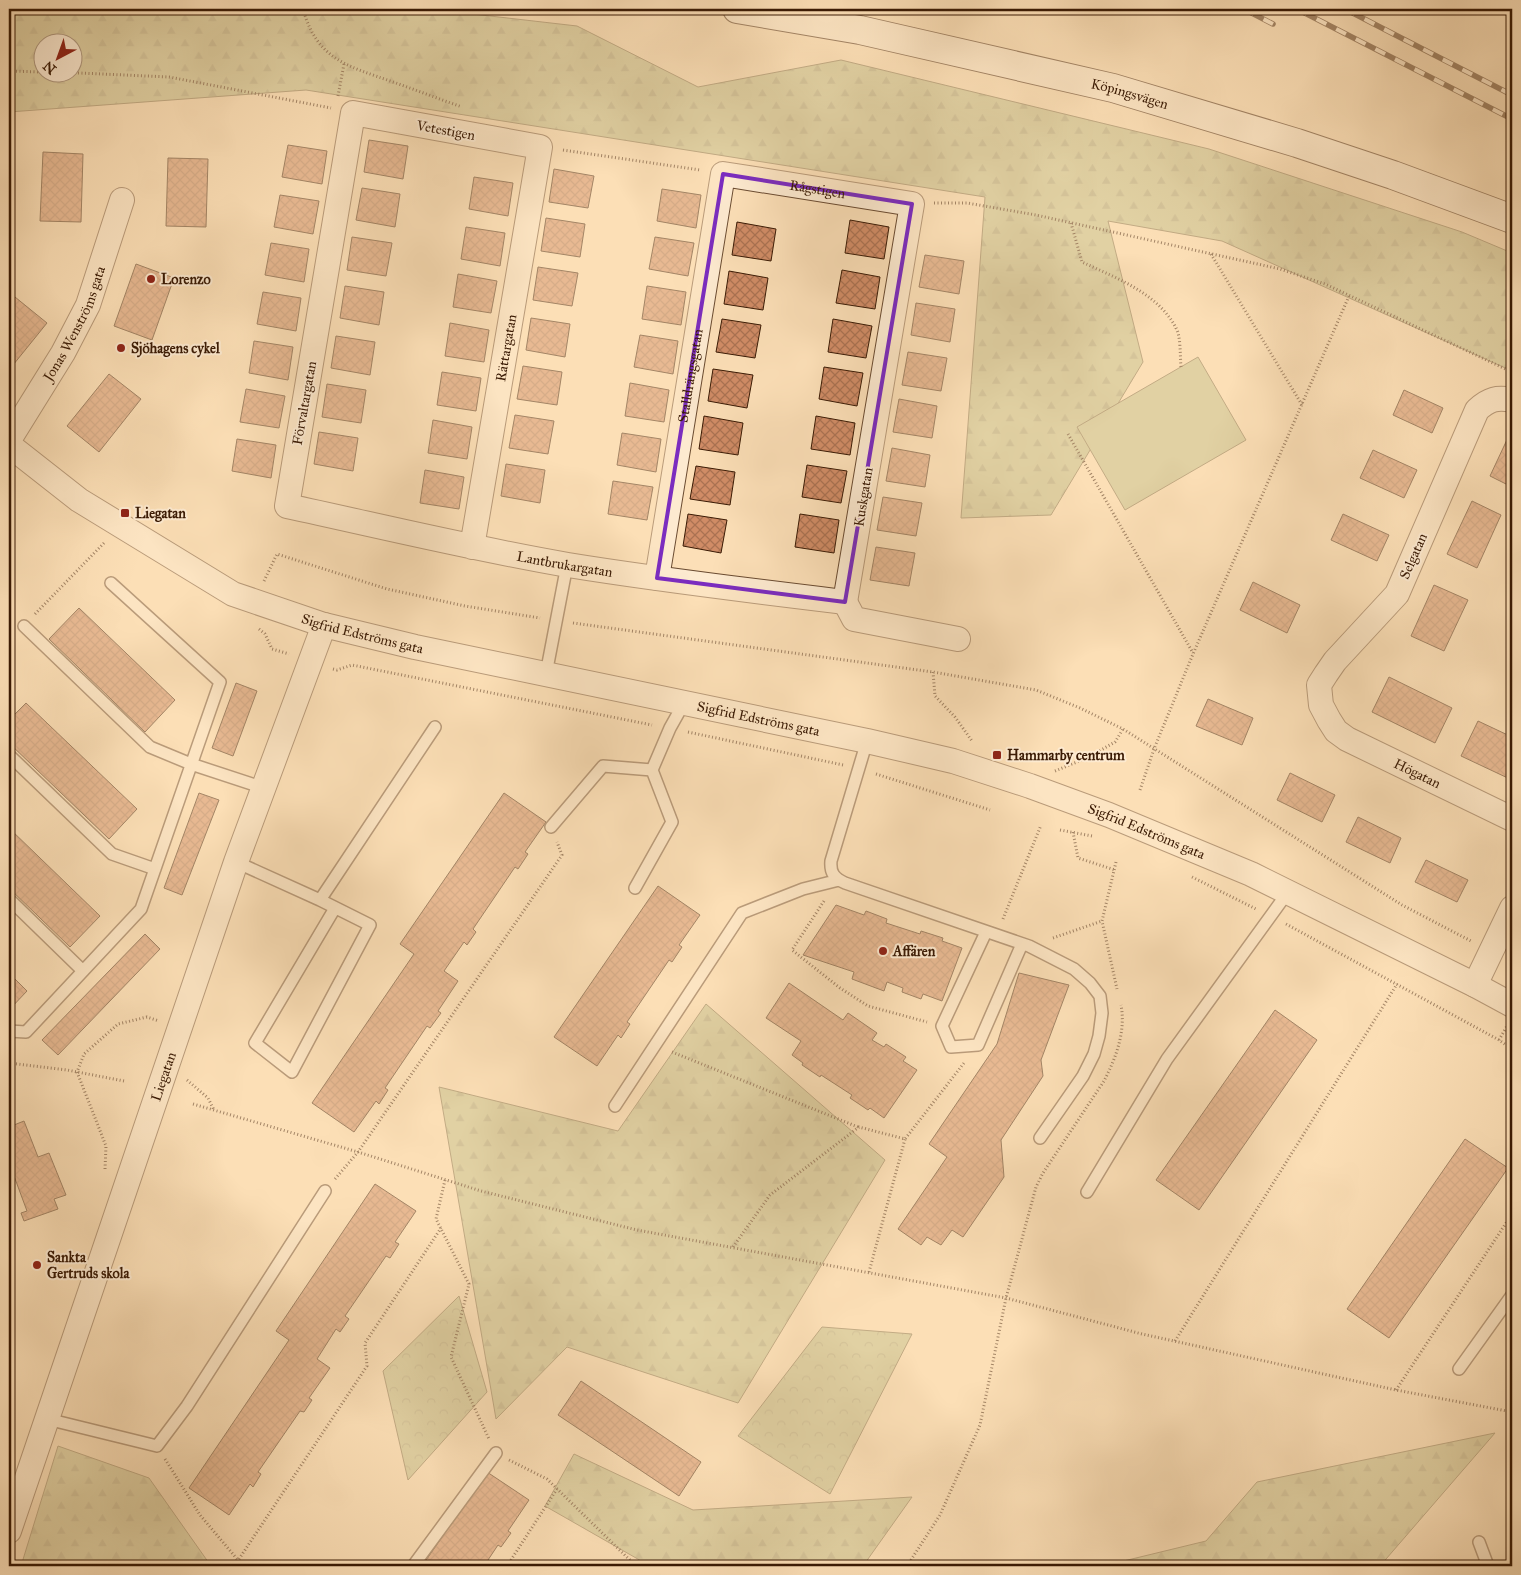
<svg xmlns="http://www.w3.org/2000/svg" width="1521" height="1575" font-family="'IM FELL Great Primer',serif">
	<defs>
		<pattern id="forest-firs" width="22" height="20" patternUnits="userSpaceOnUse" patternTransform="scale(1.25)"><rect width="22" height="20" fill="#c2c18d"/><path d="M5 1l3.5 6h-7zM16 11l3.5 6h-7z" fill="#a7a578"/></pattern>
		<pattern id="park-crowns" width="20" height="18" patternUnits="userSpaceOnUse" patternTransform="scale(1.25)"><rect width="20" height="18" fill="#c2c18d"/><path d="M2 6a3 3 0 1 1 6 0M12 15a3 3 0 1 1 6 0" fill="none" stroke="#a7a578"/></pattern>
		<pattern id="building-cross-hatch" width="8" height="8" patternUnits="userSpaceOnUse" patternTransform="scale(1.25)"><rect width="8" height="8" fill="#d08c66"/><path d="M0 0l8 8M0 8l8-8" fill="none" stroke="#aa7252"/></pattern>
	</defs>
	<rect width="100%" height="100%" fill="#fcdfb7"/>
	<filter id="stains"><feTurbulence type="fractalNoise" baseFrequency=".004" numOctaves="4"/><feColorMatrix values="0 0 0 0 .2 0 0 0 0 .09 0 0 0 0 .02 0 0 0 .5 -.17"/></filter>
	<radialGradient id="worn" r=".72"><stop offset=".6" stop-color="#630" stop-opacity="0"/><stop offset="1" stop-color="#630" stop-opacity=".3"/></radialGradient>
	<!-- forest -->
	<path fill="url(#forest-firs)" stroke="#7e6e48" fill-rule="evenodd" d="M9 9H429L577 26 698 87 841 60 1209 149 1462 232 1512 253V371L1222 241 1108 221 1143 362 1051 515 961 518 985 197 306 90 9 112ZM42 42H72V72H42Z
		M706 1004 885 1160 738 1403 567 1347 496 1419 439 1087 618 1131Z
		M1495 1433 1380 1566H1103L1206 1541 1257 1482Z
		M58 1446 149 1478 211 1566H21Z
		M574 1454 693 1510 912 1497 863 1566H650L545 1506Z"/>
	<!-- park -->
	<path fill="url(#park-crowns)" stroke="#7e6e48" d="M459 1296 487 1392 408 1480 383 1371Z
		M822 1327 912 1334 830 1494 738 1436Z"/>
	<!-- garden -->
	<path fill="#c2c18d" stroke="#7e6e48" d="M1198 357 1246 440 1125 510 1077 427Z"/>
	<!-- building -->
	<path fill="url(#building-cross-hatch)" stroke="#3a1a04" d="M369 140 408 146 403 179 364 172Z
		M288 145 327 151 322 184 282 177Z
		M43 152 83 154 81 222 40 221Z
		M168 158 208 159 206 227 166 226Z
		M554 169 594 176 588 208 549 202Z
		M474 177 513 183 508 216 469 209Z
		M362 188 400 194 395 227 356 220Z
		M662 189 701 195 696 228 657 221Z
		M280 195 319 201 313 234 274 227Z
		M546 218 585 224 580 257 541 251Z
		M850 220 889 227 884 259 845 253Z
		M737 222 776 229 771 261 732 255Z
		M466 227 505 233 500 266 461 259Z
		M352 237 392 243 386 276 347 270Z
		M655 237 694 243 688 276 649 269Z
		M271 243 309 249 304 282 265 275Z
		M925 255 964 261 959 294 919 287Z
		M136 264 174 278 152 340 114 326Z
		M538 267 578 273 572 306 533 300Z
		M842 270 880 277 875 309 836 303Z
		M729 271 768 278 763 310 724 304Z
		M458 274 497 281 491 313 453 307Z
		M345 286 384 292 379 325 340 318Z
		M647 286 686 292 681 325 642 319Z
		M263 292 301 298 296 331 257 324Z
		M15 297 47 323 9 370V305Z
		M916 303 955 309 950 342 911 335Z
		M531 318 570 324 565 357 526 350Z
		M722 319 761 325 755 358 716 352Z
		M833 319 872 326 866 358 828 352Z
		M450 323 489 330 484 362 445 356Z
		M640 335 678 341 673 374 634 367Z
		M336 336 375 342 370 375 331 368Z
		M254 341 293 347 288 380 249 373Z
		M908 352 947 358 941 391 902 385Z
		M523 366 562 372 557 405 517 399Z
		M824 367 863 373 857 406 819 399Z
		M713 369 753 375 747 408 708 401Z
		M442 372 481 378 476 411 437 405Z
		M109 374 141 399 99 452 67 426Z
		M630 383 669 390 664 422 625 416Z
		M327 384 366 390 361 423 322 417Z
		M246 389 285 396 279 428 240 422Z
		M1404 390 1443 408 1432 433 1393 415Z
		M899 399 937 406 932 438 893 432Z
		M515 415 554 421 548 454 509 448Z
		M704 416 743 423 738 455 699 449Z
		M816 416 855 423 850 455 811 449Z
		M433 420 472 427 467 459 428 453Z
		M1512 429V487L1490 476Z
		M319 432 358 438 353 471 314 464Z
		M622 433 661 439 656 472 617 465Z
		M237 439 276 445 271 478 232 471Z
		M892 448 930 455 925 487 886 481Z
		M1373 450 1417 470 1404 498 1360 478Z
		M506 464 545 470 540 503 501 496Z
		M807 465 847 471 841 503 802 497Z
		M696 466 735 472 730 505 690 499Z
		M425 470 464 477 459 509 420 503Z
		M613 481 653 487 647 520 608 514Z
		M883 497 922 503 916 536 877 530Z
		M1472 501 1501 515 1477 568 1447 554Z
		M688 514 727 520 721 553 683 546Z
		M800 514 839 520 834 553 795 547Z
		M1343 514 1389 535 1377 561 1331 540Z
		M876 547 915 553 909 586 870 580Z
		M1253 582 1300 605 1287 633 1240 610Z
		M1434 585 1468 600 1444 651 1411 636Z
		M79 608 175 700 145 732 49 639Z
		M1389 677 1452 708 1435 743 1372 712Z
		M236 683 257 691 233 756 212 748Z
		M1208 699 1253 718 1242 745 1196 726Z
		M26 703 137 809 109 839 9 743V720Z
		M1478 721 1512 737V780L1461 756Z
		M1290 773 1335 795 1322 822 1277 800Z
		M199 793 219 800 182 895 164 888Z
		M504 793 546 822 525 852 528 854 518 869 515 867 473 929 476 932 467 945 464 942 444 971 458 981 438 1011 441 1013 430 1028 427 1026 385 1088 388 1090 379 1104 376 1101 354 1132 312 1103 414 954 400 944Z
		M1358 817 1401 838 1390 863 1346 842Z
		M9 828 100 916 70 947 9 888Z
		M1426 860 1468 880 1457 902 1415 882Z
		M658 886 700 915 679 945 682 947 672 962 669 960 627 1022 630 1024 621 1038 618 1035 597 1066 554 1037Z
		M836 905 864 915 866 911 887 919 886 923 920 934 921 931 943 938 942 941 962 948 942 1001 923 994 921 999 902 992 903 988 887 982 884 991 852 979 854 972 803 955Z
		M145 934 160 949 58 1055 42 1040Z
		M9 973 27 991 9 1010Z
		M1019 973 1069 985 1041 1060 1043 1076 1001 1140 1004 1177 963 1237 952 1230 941 1245 927 1237 921 1245 898 1229 947 1157 929 1144 997 1044Z
		M789 983 843 1020 848 1013 877 1033 872 1040 884 1047 886 1044 906 1057 903 1061 917 1070 884 1118 870 1108 868 1110 850 1098 852 1095 821 1075 820 1077 802 1065 803 1063 792 1055 801 1041 766 1018Z
		M1275 1010 1317 1040 1199 1210 1156 1180Z
		M24 1121 38 1157 49 1153 66 1195 54 1199 58 1209 24 1221 21 1213 27 1211 14 1176 9 1179V1127Z
		M1465 1139 1508 1168 1389 1338 1347 1309Z
		M375 1184 416 1211 395 1242 399 1244 390 1258 386 1256 345 1316 349 1319 340 1332 336 1329 317 1359 330 1368 309 1398 312 1400 304 1412 300 1411 258 1472 261 1474 253 1487 250 1484 229 1515 189 1488 289 1340 276 1331Z
		M581 1381 701 1462 679 1496 558 1415Z
		M487 1472 529 1500 508 1531 511 1533 501 1547 498 1545 484 1566H422Z"/>
	<g fill="none" stroke-linecap="round" stroke-linejoin="round">
		<!-- lane casing -->
		<g stroke="#6a4b31" stroke-width="14">
			<path id="lane" d="M24 626 150 747 191 764 264 788
				M546 674 567 565
				M867 741 831 861C830 873 834 878 845 883L1029 946 1074 969 1090 983 1100 996 1102 1013 1099 1036 1094 1054 1083 1076 1040 1138
				M9 755 112 854 155 869
				M551 827 603 766 652 770
				M236 862 320 900 370 925 292 1072 255 1043 335 908
				M635 888 672 822 652 770 670 728 684 703
				M9 899 83 971
				M320 900 435 727
				M986 932 942 1026 951 1047 978 1045 1022 944
				M9 1031 26 1032 141 909 220 682 111 583
				M615 1106 742 913 803 889 839 880
				M1087 1192 1167 1059 1288 892
				M1459 1369 1512 1295
				M47 1419 157 1446 187 1406 325 1191
				M1479 1542 1488 1566
				M413 1566 496 1453"/>
		</g>
		<!-- street casing -->
		<g stroke="#6a4b31" stroke-width="26">
			<g id="street">
				<path id="s1" d="M1512 400C1497 397 1489 399 1477 410L1397 594 1335 661 1326 674 1319 685 1321 705 1329 720 1336 731 1347 739 1512 819"/>
				<path id="s2" d="M9 440 63 353 88 305 122 200"/>
				<path id="s3" d="M9 445 79 500 233 594 324 625 415 647 867 741 953 761 1030 786 1109 815 1251 874 1475 985 1512 1005"/>
				<path id="s4" d="M472 547 540 147 353 113 287 506C380 526 474 549 568 565 660 580 753 591 845 602"/>
				<path id="s5" d="M657 578 723 174 912 204 845 602"/>
				<path d="M845 602 854 619 958 639"/>
				<path d="M1475 985 1512 908"/>
				<path id="s6" d="M9 1531 236 862 324 625"/>
			</g>
		</g>
		<!-- secondary casing -->
		<g stroke="#3a1a04" stroke-width="30">
			<g id="secondary">
				<path id="s7" d="M737 9 860 30 1113 88 1297 143 1393 175 1512 219"/>
			</g>
		</g>
		<!-- path -->
		<path stroke="#3a1a04" stroke-width="3" stroke-dasharray="1 2.5" stroke-linecap="butt" d="M303 9C317 60 348 66 393 82 416 90 439 99 462 107
			M9 71 42 72
			M57 72 169 77 331 108
			M338 96 344 64
			M563 150 700 170
			M934 203H967L1036 215 1280 269 1325 284 1512 372
			M1071 223 1082 262C1116 278 1158 293 1176 328 1181 336 1180 357 1181 367
			M1211 254 1302 405
			M1068 434 1193 653
			M264 581 277 554 387 589 465 606 540 618
			M35 614 104 543
			M573 623 933 672 1036 690 1080 708 1123 729 1402 905 1471 941
			M259 629 265 634 272 649 289 654
			M333 669 337 670 352 665 652 725
			M933 672 935 696 955 717 972 741
			M688 732 843 765
			M1055 771 1089 757 1115 742 1123 729
			M876 774 990 810
			M1140 790 1154 749 1193 654 1349 296
			M1060 830 1092 836
			M1073 832 1078 858 1115 870
			M1116 862 1102 921 1117 989
			M1192 877 1256 909
			M824 901 792 950 840 988 868 1006 927 1022
			M1003 919 1041 825
			M1286 924 1499 1040 1512 1049
			M1053 938 1102 921
			M1499 1040 1507 1026
			M672 1052 858 1127
			M9 1063 67 1070 124 1081
			M187 1080 208 1098 214 1110
			M193 1104 358 1152 481 1191 637 1230 1006 1298 1142 1334 1396 1390 1512 1412
			M105 1169 106 1146 77 1072 84 1054 118 1024 147 1017 159 1021
			M335 1179 358 1152 562 855 557 842
			M445 1180 436 1219 469 1284 451 1357 489 1439
			M733 1247 770 1195 859 1127 905 1139 964 1063
			M869 1272 905 1139
			M1175 1341 1397 984
			M1396 1390 1512 1214
			M165 1459 200 1515 243 1566
			M509 1460 547 1479 636 1566
			M237 1562 367 1366 365 1343 441 1228
			M507 1566 557 1489
			M907 1566 940 1515 980 1425 1006 1298 1036 1187 1043 1173 1104 1081C1116 1058 1126 1031 1121 1005"/>
		<!-- lane -->
		<use href="#lane" stroke="#fdead0" stroke-width="11"/>
		<!-- street -->
		<use href="#street" stroke="#fdead0" stroke-width="24"/>
		<!-- secondary -->
		<use href="#secondary" stroke="#fdead0" stroke-width="28"/>
		<!-- rail casing -->
		<g stroke="#3a1a04" stroke-width="5.5">
			<path id="rail" d="M1244 9 1273 24
				M1297 9 1512 119
				M1345 9 1512 95"/>
		</g>
		<!-- rail -->
		<use href="#rail" stroke="#fdead0" stroke-width="4" stroke-dasharray="11" stroke-linecap="butt"/>
	</g>
	<!-- marked area -->
	<path d="M0 0H1521V1575H0ZM723 174 912 204 845 602 657 578Z" fill="#fcdfb7" fill-opacity=".55" fill-rule="evenodd"/>
	<path fill="none" stroke="#7b2cbf" stroke-width="4" stroke-linejoin="round" d="M723 174 912 204 845 602 657 578Z"/>
	<!-- markers -->
	<g fill="#8f2418" stroke="#fdead0" stroke-width="2">
		<circle cx="151" cy="279" r="5"/>
		<circle cx="121" cy="348" r="5"/>
		<rect x="120" y="508" width="10" height="10" rx="2.5"/>
		<rect x="992" y="750" width="10" height="10" rx="2.5"/>
		<circle cx="883" cy="951" r="5"/>
		<circle cx="37" cy="1265" r="5"/>
	</g>
	<g text-anchor="middle" stroke-width="4" stroke-linejoin="round" paint-order="stroke">
		<!-- street labels -->
		<g font-size="14" fill="#3a1a04" stroke="#fdead0">
			<text dy="5" stroke="none"><textPath href="#s7" startOffset="402">Köpingsvägen</textPath></text>
			<text transform="translate(446 130) rotate(10)" y="5">Vetestigen</text>
			<text dy="5" stroke="none"><textPath href="#s5" startOffset="505">Rågstigen</textPath></text>
			<text dy="5" stroke="none"><textPath href="#s2" startOffset="134">Jonas Wenströms gata</textPath></text>
			<text dy="5" stroke="none"><textPath href="#s4" startOffset="202">Rättargatan</textPath></text>
			<text dy="5" stroke="none"><textPath href="#s5" startOffset="205">Stalldrängsgatan</textPath></text>
			<text transform="translate(304 403) rotate(-80)" y="5">Förvaltargatan</text>
			<text transform="translate(863 497) rotate(-81)" y="5">Kuskgatan</text>
			<text transform="translate(1413 556) rotate(-66)" y="5">Selgatan</text>
			<text dy="5" stroke="none"><textPath href="#s4" startOffset="1278">Lantbrukargatan</textPath></text>
			<text dy="5" stroke="none"><textPath href="#s3" startOffset="405">Sigfrid Edströms gata</textPath></text>
			<text dy="5" stroke="none"><textPath href="#s3" startOffset="810">Sigfrid Edströms gata</textPath></text>
			<text dy="5" stroke="none"><textPath href="#s1" startOffset="501">Högatan</textPath></text>
			<text dy="5" stroke="none"><textPath href="#s3" startOffset="1215">Sigfrid Edströms gata</textPath></text>
			<text dy="5" stroke="none"><textPath href="#s6" startOffset="480">Liegatan</textPath></text>
		</g>
		<!-- poi labels -->
		<g font-size="14" font-weight="bold" fill="#3a1a04" stroke="#fdead0" text-anchor="start">
			<text x="161" y="284">Lorenzo</text>
			<text x="131" y="353">Sjöhagens cykel</text>
			<text x="135" y="518">Liegatan</text>
			<text x="1007" y="760">Hammarby centrum</text>
			<text x="893" y="956">Affären</text>
			<text x="47" y="1262">Sankta<tspan x="47" dy="16">Gertruds skola</tspan></text>
		</g>
	</g>
	<!-- margin -->
	<rect width="1521" height="1575" fill="none" stroke="#fcdfb7" stroke-width="30"/>
	<rect x="10" y="10" width="1501" height="1555" fill="none" stroke="#3a1a04" stroke-width="2.5"/>
	<rect x="15" y="15" width="1491" height="1545" fill="none" stroke="#3a1a04"/>
	<!-- north arrow -->
	<g transform="translate(58 58) rotate(221)"><circle r="24" fill="#fdead0" stroke="#af977e"/>
	<path d="M0-4L9 19L0 12L-9 19Z" fill="#8f2418"/>
	<text y="-8" font-size="14" font-weight="bold" text-anchor="middle" fill="#3a1a04">N</text>
	</g>
	<rect width="100%" height="100%" filter="url(#stains)"/>
	<rect width="100%" height="100%" fill="url(#worn)"/>
</svg>
